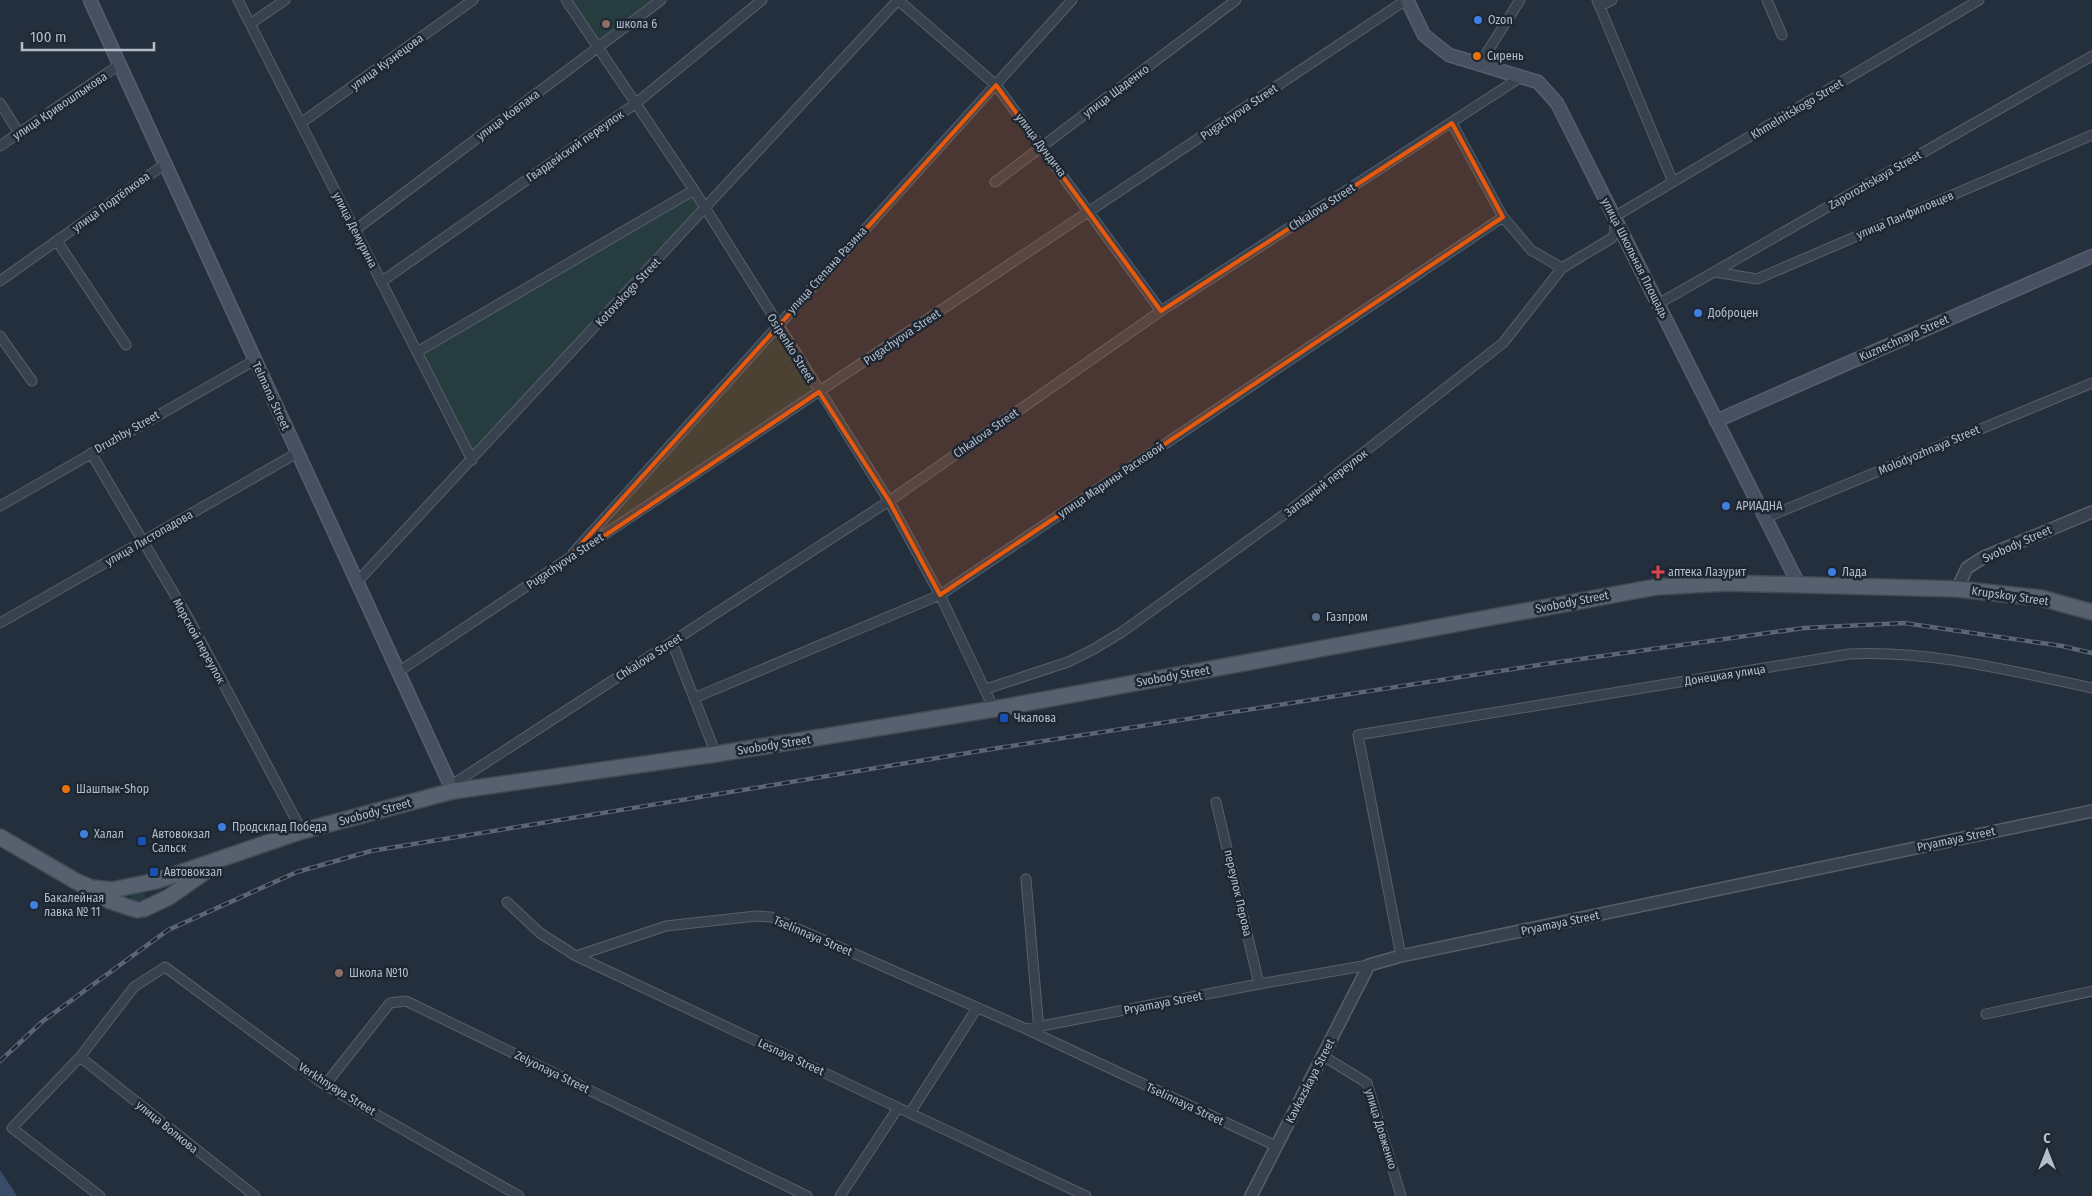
<svg xmlns="http://www.w3.org/2000/svg" width="2092" height="1196" font-family="'Fira Sans Condensed',sans-serif">
	<rect width="100%" height="100%" fill="#242f3e"/>
	<!-- green -->
	<path fill="#263c3f" d="M566 0H661L598 48Z
		M694 190 704 209 472 460 417 352Z
		M777 325 822 395 564 563Z
		M134 891C142 891 146 892 147 901L146 905 130 900Z"/>
	<!-- water -->
	<path fill="#394c67" d="M0 1170 17 1196H0Z"/>
	<g fill="none" stroke-linecap="round" stroke-linejoin="round">
		<!-- minor casing -->
		<g stroke="#565f6c" stroke-width="11">
			<path id="minor" d="M238 0 472 460
				M566 0 694 190 889 501 940 595 994 709
				M898 0 996 85 1161 311
				M1597 0 1673 182
				M1767 0 1782 35
				M1600 6 1612 0
				M250 24 285 0
				M1479 65 1520 0
				M0 103 19 133
				M301 123 473 0
				M1452 123 1503 217 1531 250 1562 268
				M0 146 119 65
				M995 182 1236 0
				M355 230 661 0
				M57 241 126 345
				M1715 272 1757 279 2092 135
				M0 281 165 164
				M381 282 635 104 762 0
				M1658 304 2092 56
				M0 336 32 381
				M417 352 694 190
				M91 453 189 619 302 831
				M0 506 255 360
				M1765 518 2092 383
				M573 553 1072 0
				M357 582 898 0
				M0 623 297 453
				M672 642 716 754
				M398 672 1406 0
				M986 689 1068 662 1094 649 1122 632 1289 511 1503 343 1562 268 1612 238 1615 233 1614 217 1979 0
				M694 698 940 595 1503 217
				M450 786 889 501 1161 311 1521 77
				M1216 802 1259 984
				M1026 879 1039 1031
				M507 902 540 933 576 956 1086 1196
				M576 956 666 926 756 916 771 917 1026 1029 1276 1146
				M1401 956 1358 735 1849 654C1931 650 2012 671 2092 688
				M1986 1014 2092 991
				M1026 1029 1259 984 1369 965
				M1323 1056 1367 1083 1401 1196
				M80 1057 255 1196
				M325 1085 390 1003 406 1001 807 1196
				M910 1113 977 1008
				M100 1196 12 1128 80 1057 134 987 165 967 325 1085 519 1196
				M840 1196 898 1108"/>
		</g>
		<!-- tertiary casing -->
		<g stroke="#565f6c" stroke-width="14">
			<path id="tertiary" d="M1957 589 1967 568 1984 557 2092 512
				M1251 1196 1369 965 1401 956 2092 811"/>
		</g>
		<!-- secondary casing -->
		<g stroke="#565f6c" stroke-width="15">
			<path id="secondary" d="M90 0 453 791
				M1407 0 1424 35 1449 55 1538 82 1557 103 1799 585
				M1716 421 2092 256"/>
		</g>
		<!-- primary casing -->
		<g stroke="#414a57" stroke-width="18">
			<path id="primary" d="M0 837 110 901 137 910
				M75 881 92 888 112 890 156 881 302 831 453 791 716 754 994 709 1656 587 1725 583 1957 589 2041 598 2092 612
				M144 909 169 897 209 869"/>
		</g>
		<!-- minor -->
		<use href="#minor" stroke="#38414e" stroke-width="9"/>
		<!-- tertiary -->
		<use href="#tertiary" stroke="#38414e" stroke-width="11"/>
		<!-- secondary -->
		<use href="#secondary" stroke="#465061" stroke-width="12"/>
		<!-- primary -->
		<use href="#primary" stroke="#56606e" stroke-width="15"/>
		<!-- rail casing -->
		<g stroke="#5a6575" stroke-width="4.5">
			<path id="rail" d="M0 1061 43 1021 168 930 297 872 371 851 998 748 1545 664 1804 628 1904 623 2062 646 2092 653"/>
		</g>
		<!-- rail -->
		<use href="#rail" stroke="#1d2633" stroke-width="2.5" stroke-dasharray="8" stroke-linecap="butt"/>
	</g>
	<!-- marked area -->
	<path fill="#e8590c" fill-opacity="0.2" stroke="#e8590c" stroke-width="4" stroke-linejoin="round" d="M996 85 1161 311 1452 123 1503 217 940 595 889 501 819 392 564 563Z"/>
	<!-- markers -->
	<g fill="#3f7fe0" stroke="#1d2633" stroke-width="2">
		<circle cx="1478" cy="20" r="5"/>
		<circle cx="1698" cy="313" r="5"/>
		<circle cx="1726" cy="506" r="5"/>
		<circle cx="1832" cy="572" r="5"/>
		<circle cx="222" cy="827" r="5"/>
		<circle cx="84" cy="834" r="5"/>
		<circle cx="34" cy="905" r="5"/>
	</g>
	<g fill="#8d6e63" stroke="#1d2633" stroke-width="2">
		<circle cx="606" cy="24" r="5"/>
		<circle cx="339" cy="973" r="5"/>
	</g>
	<g fill="#e8710a" stroke="#1d2633" stroke-width="2">
		<circle cx="1477" cy="56" r="5"/>
		<circle cx="66" cy="789" r="5"/>
	</g>
	<path fill="#e0444e" stroke="#1d2633" stroke-width="2" d="M1655.5 564.5h5v5h5v5h-5v5h-5v-5h-5v-5h5z"/>
	<circle fill="#5c6f8a" stroke="#1d2633" stroke-width="2" cx="1316" cy="617" r="5"/>
	<g fill="#1a4fb4" stroke="#1d2633" stroke-width="2">
		<rect x="999" y="713" width="10" height="10" rx="2.5"/>
		<rect x="137" y="836" width="10" height="10" rx="2.5"/>
		<rect x="149" y="867" width="10" height="10" rx="2.5"/>
	</g>
	<g text-anchor="middle" stroke-width="5" stroke-linejoin="round" paint-order="stroke">
		<!-- poi labels -->
		<g font-size="12" fill="#b4bcc9" stroke="#1d2633" text-anchor="start">
			<text x="1488" y="24">Ozon</text>
			<text x="616" y="28">школа 6</text>
			<text x="1487" y="60">Сирень</text>
			<text x="1708" y="317">Доброцен</text>
			<text x="1736" y="510">АРИАДНА</text>
			<text x="1668" y="576">аптека Лазурит</text>
			<text x="1842" y="576">Лада</text>
			<text x="1326" y="621">Газпром</text>
			<text x="1014" y="722">Чкалова</text>
			<text x="76" y="793">Шашлык-Shop</text>
			<text x="232" y="831">Продсклад Победа</text>
			<text x="94" y="838">Халал</text>
			<text x="152" y="838">Автовокзал<tspan x="152" dy="14">Сальск</tspan></text>
			<text x="164" y="876">Автовокзал</text>
			<text x="44" y="902">Бакалейная<tspan x="44" dy="14">лавка № 11</tspan></text>
			<text x="349" y="977">Школа №10</text>
		</g>
		<!-- street labels -->
		<g font-size="12" fill="#b4bcc9" stroke="#1d2633">
			<text transform="translate(387 62) rotate(-36)" y="4">улица Кузнецова</text>
			<text transform="translate(1116 91) rotate(-37)" y="4">улица Щаденко</text>
			<text transform="translate(60 106) rotate(-34)" y="4">улица Кривошлыкова</text>
			<text transform="translate(1797 109) rotate(-31)" y="4">Khmelnitskogo Street</text>
			<text transform="translate(1239 112) rotate(-34)" y="4">Pugachyova Street</text>
			<text transform="translate(508 115) rotate(-37)" y="4">улица Ковпака</text>
			<text transform="translate(1041 145) rotate(53)" y="4">улица Дундича</text>
			<text transform="translate(575 146) rotate(-35)" y="4">Гвардейский переулок</text>
			<text transform="translate(1875 180) rotate(-30)" y="4">Zaporozhskaya Street</text>
			<text transform="translate(111 202) rotate(-36)" y="4">улица Подтёлкова</text>
			<text transform="translate(1322 207) rotate(-33)" y="4">Chkalova Street</text>
			<text transform="translate(1905 215) rotate(-23)" y="4">улица Панфиловцев</text>
			<text transform="translate(355 230) rotate(63)" y="4">улица Демурина</text>
			<text transform="translate(1635 258) rotate(63)" y="4">улица Школьная Площадь</text>
			<text transform="translate(827 270) rotate(-48)" y="4">улица Степана Разина</text>
			<text transform="translate(628 292) rotate(-47)" y="4">Kotovskogo Street</text>
			<text transform="translate(902 337) rotate(-34)" y="4">Pugachyova Street</text>
			<text transform="translate(1904 338) rotate(-24)" y="4">Kuznechnaya Street</text>
			<text transform="translate(791 348) rotate(58)" y="4">Osipenko Street</text>
			<text transform="translate(271 396) rotate(65)" y="4">Telmana Street</text>
			<text transform="translate(127 432) rotate(-30)" y="4">Druzhby Street</text>
			<text transform="translate(986 433) rotate(-35)" y="4">Chkalova Street</text>
			<text transform="translate(1929 450) rotate(-23)" y="4">Molodyozhnaya Street</text>
			<text transform="translate(1111 480) rotate(-34)" y="4">улица Марины Расковой</text>
			<text transform="translate(1326 483) rotate(-38)" y="4">Западный переулок</text>
			<text transform="translate(149 538) rotate(-30)" y="4">улица Листопадова</text>
			<text transform="translate(2017 544) rotate(-24)" y="4">Svobody Street</text>
			<text transform="translate(565 561) rotate(-34)" y="4">Pugachyova Street</text>
			<text transform="translate(2010 596) rotate(8)" y="4">Krupskoy Street</text>
			<text transform="translate(1572 602) rotate(-11)" y="4">Svobody Street</text>
			<text transform="translate(199 641) rotate(61)" y="4">Морской переулок</text>
			<text transform="translate(649 657) rotate(-33)" y="4">Chkalova Street</text>
			<text transform="translate(1725 675) rotate(-9)" y="4">Донецкая улица</text>
			<text transform="translate(1173 676) rotate(-10)" y="4">Svobody Street</text>
			<text transform="translate(774 745) rotate(-9)" y="4">Svobody Street</text>
			<text transform="translate(375 812) rotate(-15)" y="4">Svobody Street</text>
			<text transform="translate(1956 839) rotate(-12)" y="4">Pryamaya Street</text>
			<text transform="translate(1238 893) rotate(77)" y="4">переулок Перова</text>
			<text transform="translate(1560 923) rotate(-12)" y="4">Pryamaya Street</text>
			<text transform="translate(813 936) rotate(23)" y="4">Tselinnaya Street</text>
			<text transform="translate(1163 1003) rotate(-11)" y="4">Pryamaya Street</text>
			<text transform="translate(791 1057) rotate(25)" y="4">Lesnaya Street</text>
			<text transform="translate(552 1072) rotate(26)" y="4">Zelyonaya Street</text>
			<text transform="translate(1310 1081) rotate(-63)" y="4">Kavkazskaya Street</text>
			<text transform="translate(337 1089) rotate(32)" y="4">Verkhnyaya Street</text>
			<text transform="translate(1185 1104) rotate(25)" y="4">Tselinnaya Street</text>
			<text transform="translate(167 1127) rotate(39)" y="4">улица Волкова</text>
			<text transform="translate(1381 1129) rotate(73)" y="4">улица Довженко</text>
		</g>
	</g>
	<!-- north arrow -->
	<g transform="translate(2047 1151)" stroke="#1d2633" stroke-width="4" paint-order="stroke">
	<path d="M0-4L9 19L0 12L-9 19Z" fill="#b4bcc9"/>
	<text y="-8" font-size="14" font-weight="bold" text-anchor="middle" fill="#b4bcc9">С</text>
	</g>
	<!-- scale -->
	<path d="M22 42v8h132v-8" fill="none" stroke="#b4bcc9" stroke-width="2.5"/>
	<text x="30" y="42" font-size="15" fill="#b4bcc9" stroke="#1d2633" stroke-width="4" paint-order="stroke">100 m</text>
</svg>
